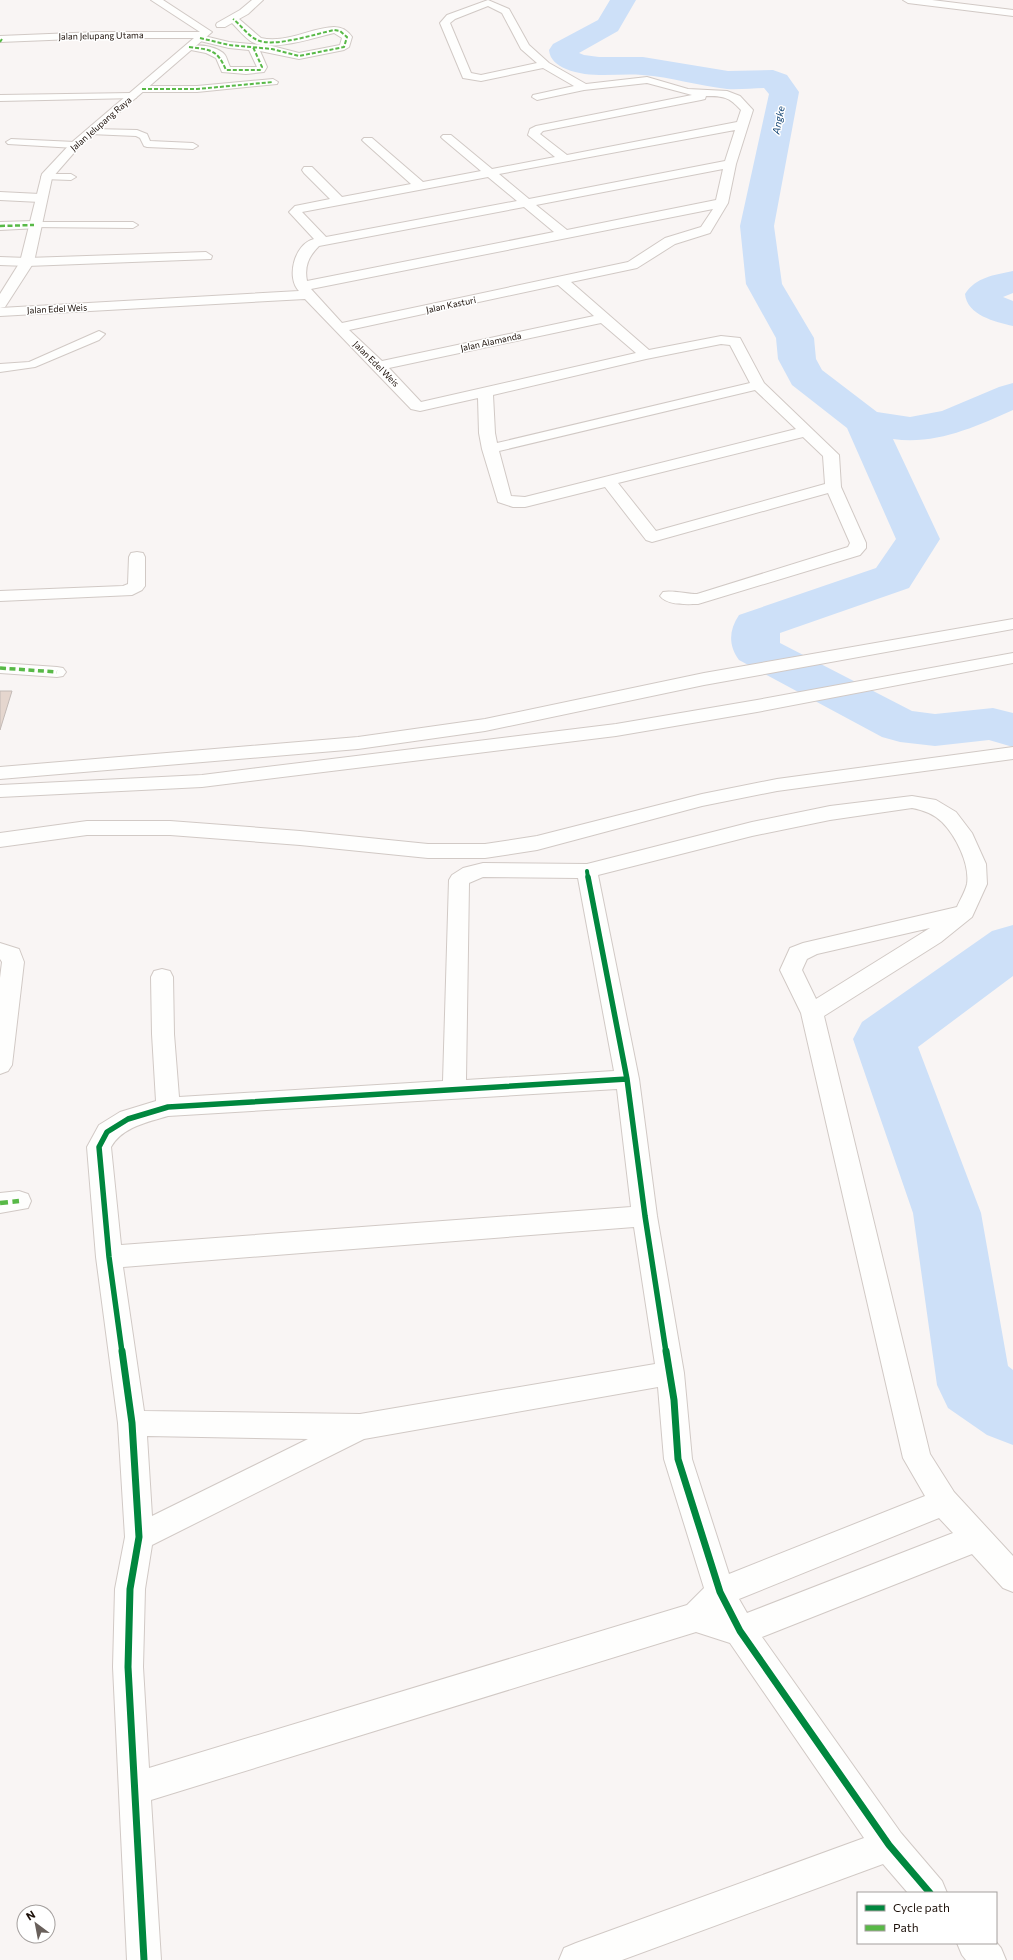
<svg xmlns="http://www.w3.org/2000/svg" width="1013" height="1960" font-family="Commissioner,sans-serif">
	<rect width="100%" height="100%" fill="#f9f5f4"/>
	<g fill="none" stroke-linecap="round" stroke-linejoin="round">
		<!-- river -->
		<path fill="#cde0f8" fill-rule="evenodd" d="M610 0H636L618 31 579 53 584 55 599 57H643L728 71 773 70 787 75 799 92 774 226 782 284 814 338 816 359 822 370 877 412 910 417 942 411 999 387 1013 383V410C975 427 936 445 893 439L940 539 909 588 780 633V643L912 711 935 714 993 708 1013 713V747L989 740 935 746 900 742 882 737 739 660C728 645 729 630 739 615L876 568 896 539 847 428 792 385 778 359 776 338 746 284 740 226 769 94 764 88C752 88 739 90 727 89 699 86 671 77 642 75 618 73 590 79 566 69 557 65 550 60 549 50L553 44 598 20Z
			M1013 271V293L1003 297 1013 301V326C995 322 967 315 965 294 976 277 994 275 1013 271Z
			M1013 925V976L918 1047 981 1213 1008 1366 1013 1370V1445L987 1435 948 1408 937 1385 913 1213 853 1039 862 1022 992 931Z"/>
	</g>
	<!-- building -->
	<path fill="#e5d6ce" stroke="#c3bab6" d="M0 691H12L0 730Z"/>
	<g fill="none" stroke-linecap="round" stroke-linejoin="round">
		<!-- service casing -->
		<g stroke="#d1c9c5" stroke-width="2">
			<path id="service" d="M93 129 137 130 147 134 150 141 193 143 198 146 193 149 147 147 144 146 140 138 136 136 90 134V130Z
				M11 139 75 142 80 145 75 148 8 144 6 142Z
				M46 174H71L76 177 71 180 43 179 41 177 43 175Z
				M34 222H133L138 225 133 228 30 227 29 225Z
				M99 331 105 334 99 340 35 367 0 372V364L29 362Z"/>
		</g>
		<!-- minor casing -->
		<g stroke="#d1c9c5" stroke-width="2">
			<path id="minor" d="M252 0H263L248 14 239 19 261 38C285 44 310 28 334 27 342 27 348 31 352 37L349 47 344 50 299 59 260 51 267 67 264 72 246 74 222 72 216 58 206 53 191 50 190 48 191 46C201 44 219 47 225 55 227 58 228 63 230 67H257L249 50 229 48 196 40 195 38 200 35 229 42 272 46 299 53 340 45 342 38 334 33C313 38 272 52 252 42 244 37 238 29 232 23L225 27H217L216 25 217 23 240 10Z
				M488 0 509 9 529 45 549 63 586 84 647 77 688 89 727 91 740 96 753 110 736 164 728 203 710 233 675 244 637 268 571 282 649 350 721 336 740 338 764 383 839 455 841 487 866 543V548L860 555 698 604C687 604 668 606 660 596L663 592C672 590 687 594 697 594L848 547 850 543 828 493 652 542 646 540 605 487 525 507H513L498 502 482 449 479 433 478 398 420 411 411 409 305 299 0 316V308L299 291C286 278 294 244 314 239L289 212 295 206 330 199 304 173 302 170 304 167H312L342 197 411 184 364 142 362 140 364 138H372L423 182 481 171 443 139 441 137 443 135H451L492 169 555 157 528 135 530 129 536 126 692 95 647 83 584 90 537 100 532 97 533 95 574 86 543 68 481 81 463 78 440 23 447 15ZM488 6 502 13 521 49 537 63 481 75 471 73 450 23 455 19ZM706 96C724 96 729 97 741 110L737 122 567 155 540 134 543 131 701 100 705 99ZM735 130 725 161 529 199 499 174ZM723 169 716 200 567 230 536 205ZM488 177 517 201 326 237 302 212ZM524 207 554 232 307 281C304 266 309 256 319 246ZM713 209 701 227 665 238 628 262 342 323 311 289ZM558 285 594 316 382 361 349 330ZM601 323 636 353 421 402 389 368ZM721 344 730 345 750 383 497 443 495 433 493 395 646 359ZM755 390 796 429 525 497 511 496 499 451ZM803 437 823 456 825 484 656 531 618 483Z
				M273 79 278 82 277 84 197 92H142L137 89 142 86H197Z
				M132 93 137 96 136 98 0 101V95Z
				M0 192 40 194 46 198 40 202 0 200Z
				M34 221 40 225 38 228 0 230V222Z
				M206 252 212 256 211 259 27 266 0 265V257L27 258Z
				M137 552 143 553 145 557V586L142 590 132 595 0 601V591L123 586 128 584 129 557 131 553Z
				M0 663 57 667 63 668 66 672 63 676 57 677 0 673Z
				M1013 747V759L777 791 702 806 537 850 485 858H428L300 845 170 835H87L0 847V833L87 821H170L300 831 428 844H485L537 836 702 794 777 779Z
				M912 796 936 800 956 812 972 833 986 864 987 884 972 917 941 942 824 1016 930 1454 954 1492 1013 1556V1592L1003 1588 972 1554 762 1637 901 1833 942 1881 947 1893H908L883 1864 622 1960H559L564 1948 576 1943 864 1838 730 1643 696 1632 151 1800 161 1960H127L113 1667 115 1589 125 1537 118 1423 96 1257 87 1147 99 1125 120 1112 156 1101 152 1034 151 977 154 971 162 969 170 971 173 977 174 1034 179 1097 443 1081 449 880 452 875 463 868 483 863 587 864 752 822 830 806ZM912 808C923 810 934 814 942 822 956 836 970 864 967 884 965 892 960 900 957 907L803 943 790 948 780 970 801 1013 903 1458 925 1496 729 1574 692 1459 684 1373 657 1216 639 1079 598 875 752 836 830 820ZM483 877 578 878 614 1071 466 1080 469 883ZM930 928 816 999 802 970 807 959 817 954ZM617 1089 631 1207 121 1245 111 1147C122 1127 148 1122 168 1116ZM634 1227 655 1364 360 1414 144 1411 123 1267ZM658 1387 664 1459 704 1588 687 1605 149 1768 143 1667 145 1589 152 1545 364 1439ZM147 1436 308 1439 152 1516ZM939 1518 953 1533 747 1613 739 1599Z
				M0 943 19 949 24 962 12 1065 8 1071 0 1074V978L2 962 0 959Z
				M19 1191 28 1194 31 1201 28 1208 0 1213V1193Z
				M996 1942 1001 1948 1006 1960H966L962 1955 957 1943Z"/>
		</g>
		<!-- tertiary casing -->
		<g stroke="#d1c9c5" stroke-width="2">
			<path id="tertiary" d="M151 0H163L212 32 79 147 52 178 34 262 5 307 0 308V294L20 262 42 174 71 143 194 38H98L0 42V36L98 32H200Z"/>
		</g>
		<!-- motorway casing -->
		<g stroke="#d1c9c5" stroke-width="2">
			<path id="motorway" d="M903 0H932L1013 10V16L908 3Z
				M1013 619V629L704 685 485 731 358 749 0 779V767L358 737 485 719 704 673Z
				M1013 653V663L757 712 616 736 202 787 0 797V785L202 775 616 724 757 700Z"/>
		</g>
		<!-- service -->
		<use href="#service" fill="#fefefd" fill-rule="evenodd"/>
		<!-- minor -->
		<use href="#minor" fill="#fefefd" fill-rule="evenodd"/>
		<!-- tertiary -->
		<use href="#tertiary" fill="#fefefd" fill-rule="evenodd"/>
		<!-- motorway -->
		<use href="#motorway" fill="#fefefd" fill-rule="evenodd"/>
		<!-- quiet-far3 -->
		<path stroke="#58b947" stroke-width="2" stroke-dasharray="4 2" stroke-linecap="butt" d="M200 38 229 45 272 49 299 56 344 47 347 37 340 31 334 30C315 34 274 48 257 40 247 35 241 25 233 19
			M0 42 2 39
			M189 47C211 50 217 49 226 70H260L262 67 253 47
			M142 89H197L273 82"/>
		<!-- quiet-far2 -->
		<path stroke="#58b947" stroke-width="2.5" stroke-dasharray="5 2.5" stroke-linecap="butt" d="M0 226 34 225"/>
		<!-- quiet-far1 -->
		<path stroke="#58b947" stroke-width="3.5" stroke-dasharray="6 3.5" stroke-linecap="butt" d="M0 668 57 672"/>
		<!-- quiet -->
		<path stroke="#58b947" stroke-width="4.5" stroke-dasharray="8 4.5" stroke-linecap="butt" d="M0 1203 19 1201"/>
		<!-- cycleway-far2 casing -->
		<g stroke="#fff" stroke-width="6">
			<path id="cycleway-far2" d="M587 871 588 878"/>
		</g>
		<!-- cycleway-far1 casing -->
		<g stroke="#fff" stroke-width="8">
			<path id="cycleway-far1" d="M588 877 627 1079 645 1216 666 1352
				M122 1352 109 1257 99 1147 107 1132 128 1119 168 1107 627 1079"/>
		</g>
		<!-- cycleway casing -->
		<g stroke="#fff" stroke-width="10">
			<path id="cycleway" d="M122 1351 132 1423 139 1537 130 1589 128 1667 144 1960
				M666 1351 674 1400 678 1459 720 1592 740 1631 889 1845 930 1893"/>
		</g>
		<!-- cycleway-far2 -->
		<use href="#cycleway-far2" stroke="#00873e" stroke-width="4"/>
		<!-- cycleway-far1 -->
		<use href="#cycleway-far1" stroke="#00873e" stroke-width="5.5"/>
		<!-- cycleway -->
		<use href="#cycleway" stroke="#00873e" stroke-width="7"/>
	</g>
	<g text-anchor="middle" stroke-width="3" stroke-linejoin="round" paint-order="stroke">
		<!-- far-street labels -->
		<g font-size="9" fill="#1c1009" stroke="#fff">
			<text transform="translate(101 36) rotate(-1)" y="3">Jalan Jelupang Utama</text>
			<text transform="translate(101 124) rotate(-41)" y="3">Jalan Jelupang Raya</text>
			<text transform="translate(451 305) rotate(-12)" y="3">Jalan Kasturi</text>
			<text transform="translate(57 309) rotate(-3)" y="3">Jalan Edel Weis</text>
			<text transform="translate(491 342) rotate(-12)" y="3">Jalan Alamanda</text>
			<text transform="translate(376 364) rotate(45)" y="3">Jalan Edel Weis</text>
		</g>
		<!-- far-water labels -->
		<g font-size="10" font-style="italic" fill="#0a3d6e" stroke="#fff">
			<text transform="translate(778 120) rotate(-79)" y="4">Angke</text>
		</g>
	</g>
	<!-- legend -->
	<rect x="857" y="1892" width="140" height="52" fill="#ffffff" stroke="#a49f9d"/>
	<rect x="865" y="1905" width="20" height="6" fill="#00873e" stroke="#a49f9d"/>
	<text x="893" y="1912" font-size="12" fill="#1c1009">Cycle path</text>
	<rect x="865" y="1925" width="20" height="6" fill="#58b947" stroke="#a49f9d"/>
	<text x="893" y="1932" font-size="12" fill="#1c1009">Path</text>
	<!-- north arrow -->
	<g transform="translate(36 1924) rotate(328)"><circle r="19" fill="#ffffff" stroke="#a49f9d"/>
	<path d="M0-3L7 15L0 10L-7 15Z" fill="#69605b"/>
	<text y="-6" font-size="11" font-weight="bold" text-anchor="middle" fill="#1c1009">N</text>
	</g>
</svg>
